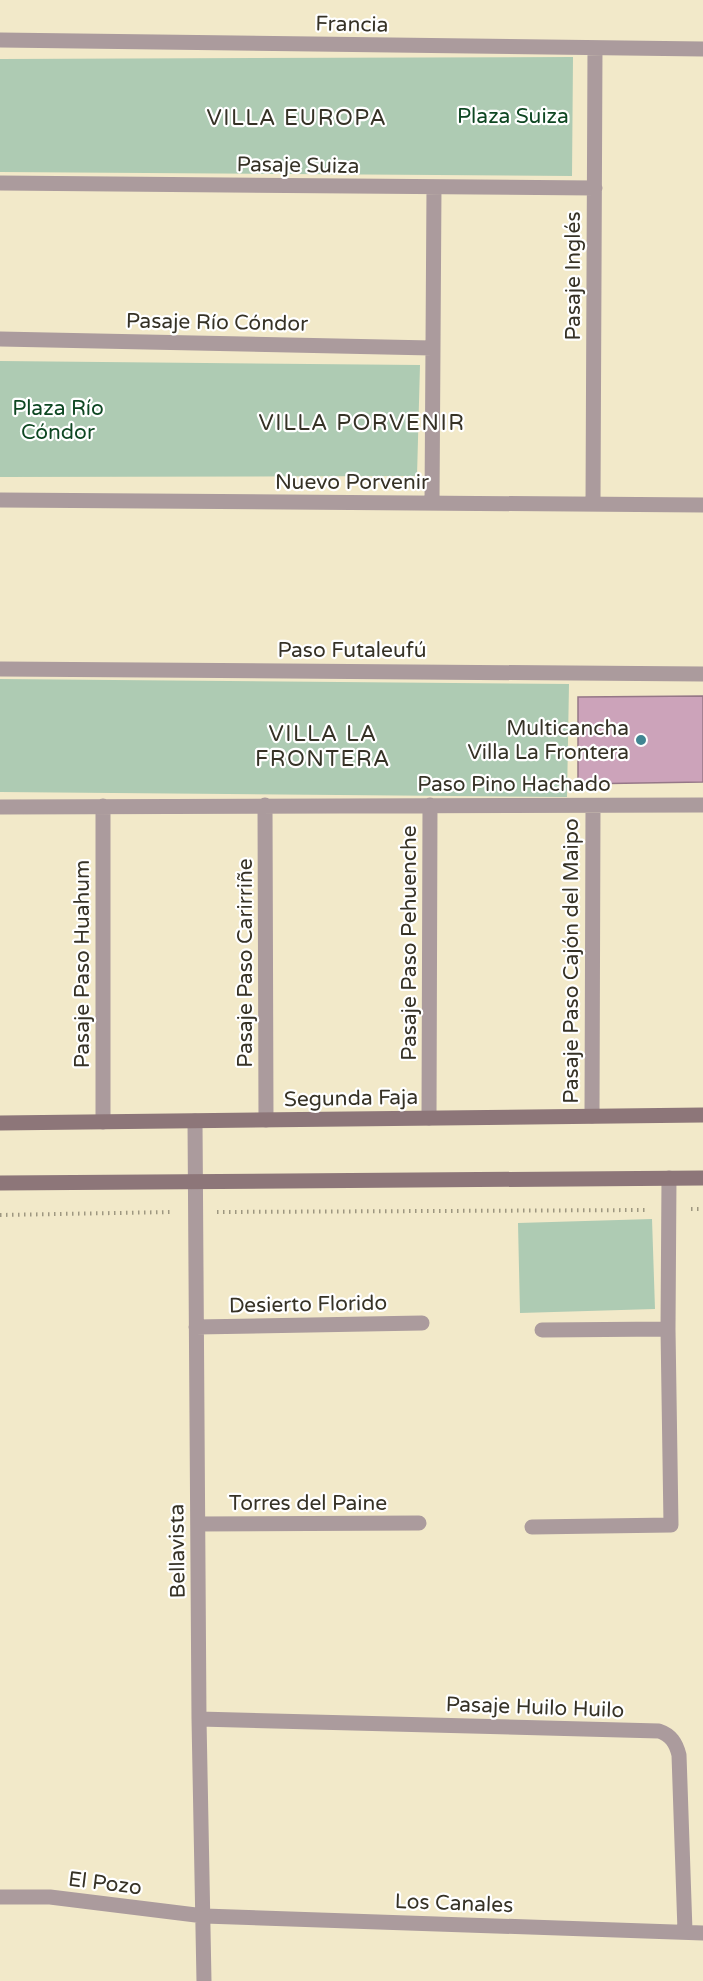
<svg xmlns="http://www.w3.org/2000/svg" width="703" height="1981" font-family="'Varela Round',sans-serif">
	<rect width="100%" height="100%" fill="#f2e9c9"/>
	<!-- green -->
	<path fill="#aecbb3" d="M573 57 572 176 0 172V59Z
		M0 361 420 365 417 476 0 477Z
		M0 679 569 684 567 797 0 792Z
		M652 1219 655 1309 520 1313 518 1223Z"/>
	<!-- building -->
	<path fill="#cca3ba" stroke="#957787" stroke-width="1.5" d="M703 696V782L578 784V697Z"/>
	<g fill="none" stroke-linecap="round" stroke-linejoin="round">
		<!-- path -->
		<path stroke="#9e9780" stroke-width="4" stroke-dasharray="1.5 4.5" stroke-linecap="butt" d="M691 1209H703
			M217 1212 647 1210
			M0 1215 173 1212"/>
		<!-- street -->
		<path stroke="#ab9b9d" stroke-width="15" d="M0 40 703 49
			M0 183 595 188
			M0 339 432 348
			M0 500 703 505
			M432 503 434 187
			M593 504 595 48
			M0 669 703 674
			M265 805 266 1120
			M0 807 703 805
			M592 1116 593 806
			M429 1118 430 805
			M195 1121 199 1719 204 1981
			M103 1122V806
			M196 1327 422 1323
			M542 1330 668 1329
			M198 1524 419 1523
			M532 1527 671 1525 668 1329 669 1178
			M199 1719 659 1731C671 1735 676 1743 679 1755L685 1931
			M0 1897H50L204 1916 703 1933"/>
		<!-- secondary -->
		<path stroke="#8d7679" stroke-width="15" d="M0 1123 703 1115
			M0 1183 703 1178"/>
	</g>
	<!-- markers -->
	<circle fill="#408592" stroke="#fff" stroke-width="2" cx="641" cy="740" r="6"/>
	<g text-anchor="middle" stroke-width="4.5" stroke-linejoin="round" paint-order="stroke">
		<!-- street labels -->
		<g font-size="21" fill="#363226" stroke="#fff">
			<text transform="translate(352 24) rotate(1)" y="7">Francia</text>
			<text transform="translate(298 165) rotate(1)" y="7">Pasaje Suiza</text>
			<text transform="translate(573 276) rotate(-90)" y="7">Pasaje Inglés</text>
			<text transform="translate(217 322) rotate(1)" y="7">Pasaje Río Cóndor</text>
			<text x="352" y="489">Nuevo Porvenir</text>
			<text x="352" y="657">Paso Futaleufú</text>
			<text x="514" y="791">Paso Pino Hachado</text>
			<text transform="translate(409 943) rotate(-90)" y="7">Pasaje Paso Pehuenche</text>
			<text transform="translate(571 961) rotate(-90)" y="7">Pasaje Paso Cajón del Maipo</text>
			<text transform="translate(245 963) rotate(-90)" y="7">Pasaje Paso Carirriñe</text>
			<text transform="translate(82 964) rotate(-90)" y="7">Pasaje Paso Huahum</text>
			<text transform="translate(351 1098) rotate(-1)" y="7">Segunda Faja</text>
			<text transform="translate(308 1304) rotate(-1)" y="7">Desierto Florido</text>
			<text x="308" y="1510">Torres del Paine</text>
			<text transform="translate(177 1551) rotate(-91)" y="7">Bellavista</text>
			<text transform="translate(535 1707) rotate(2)" y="7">Pasaje Huilo Huilo</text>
			<text transform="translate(105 1883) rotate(7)" y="7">El Pozo</text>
			<text transform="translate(454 1903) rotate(2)" y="7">Los Canales</text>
		</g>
		<!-- park labels -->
		<g font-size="21" fill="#0e4722" stroke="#fff">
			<text x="513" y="123">Plaza Suiza</text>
			<text x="58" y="415">Plaza Río<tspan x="58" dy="24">Cóndor</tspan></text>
		</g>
		<!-- poi labels -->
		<g font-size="21" fill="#363226" stroke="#fff" text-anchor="end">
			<text x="629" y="735">Multicancha<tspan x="629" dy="24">Villa La Frontera</tspan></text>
		</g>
		<!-- neighbourhood labels -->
		<g font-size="22" letter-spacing="1.5" fill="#363226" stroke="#fff">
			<text x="297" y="125">VILLA EUROPA</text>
			<text x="362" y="430">VILLA PORVENIR</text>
			<text x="323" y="741">VILLA LA<tspan x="323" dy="25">FRONTERA</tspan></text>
		</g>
	</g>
</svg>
